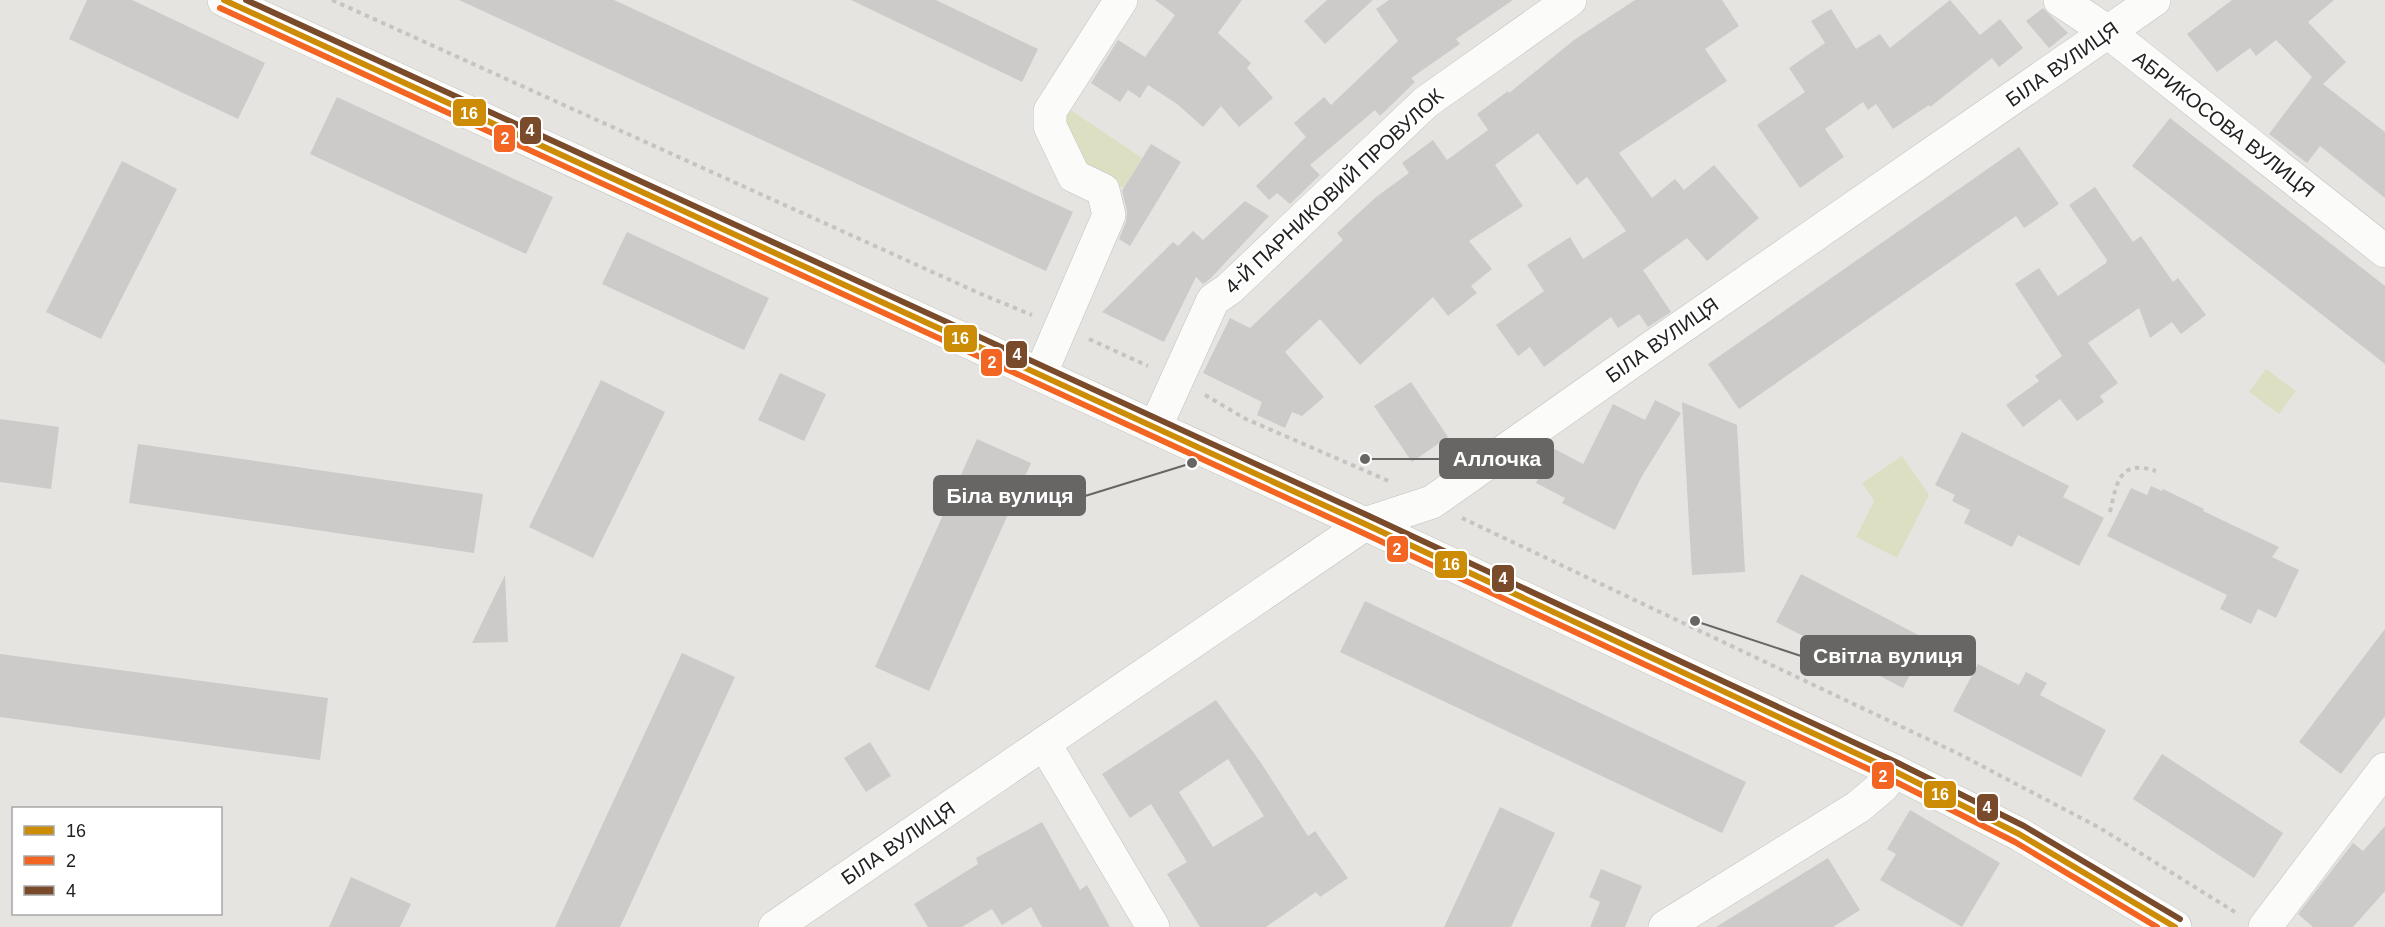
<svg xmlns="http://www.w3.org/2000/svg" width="2385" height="927" font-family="Arial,sans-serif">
	<rect width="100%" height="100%" fill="#e6e4e1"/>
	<!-- green -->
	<path fill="#dddfc2" d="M1066 107 1142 158 1124 188 1078 164 1064 124Z
		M2266 369 2296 391 2279 414 2249 392Z
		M1902 456 1929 495 1897 558 1856 537 1874 501 1862 483Z"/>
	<!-- building -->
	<path fill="#cccbc9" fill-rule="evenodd" d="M87 0H132L265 63 238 119 69 39Z
		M459 0H614L1073 212 1046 271Z
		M851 0H936L1038 49 1022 82Z
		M1155 0H1242L1218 33 1251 63 1247 68 1273 98 1239 127 1221 106 1203 127 1177 104 1148 85 1140 98 1128 90 1120 102 1091 83 1118 40 1145 57 1175 15Z
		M1327 0H1373L1325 44 1304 21Z
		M1389 0H1513L1456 39 1460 44 1411 78 1415 82 1380 116 1375 110 1310 165 1320 175 1290 204 1277 193 1269 200 1256 186 1306 137 1294 123 1324 97 1331 105 1398 41 1376 9Z
		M1635 0H1722L1739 26 1705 49 1727 81 1619 153 1652 198 1675 179 1684 190 1714 165 1759 218 1707 261 1687 238 1643 270 1671 312 1648 327 1639 314 1618 328 1611 317 1544 367 1530 347 1518 356 1496 325 1544 291 1527 265 1570 237 1583 259 1626 231 1587 177 1577 185 1538 133 1495 165 1523 206 1469 241 1492 269 1471 286 1477 293 1448 316 1433 297 1360 365 1320 319 1285 352 1324 397 1302 416 1292 412 1285 428 1257 415 1262 402 1203 373 1230 318 1250 328 1343 240 1337 233 1376 197 1409 173 1402 163 1433 140 1447 160 1488 130 1477 114 1508 91 1509 93 1574 40Z
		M1950 0 1980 35 2000 19 2023 48 1999 67 1992 58 1930 107 1929 105 1893 129 1876 104 1868 110 1863 102 1825 129 1844 157 1800 188 1757 125 1805 92 1789 68 1825 43 1811 21 1831 9 1856 49 1880 34 1890 48Z
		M2232 0H2334L2308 22 2346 62 2323 84 2385 132V198L2320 146 2307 163 2269 134 2312 77 2276 40 2256 56 2250 48 2217 72 2187 34Z
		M2043 8 2068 33 2049 48 2026 21Z
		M337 97 553 197 526 254 310 154Z
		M2170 118 2385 286V364L2132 166Z
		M1151 144 1181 162 1130 246 1119 239 1126 222 1127 211 1122 191Z
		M2019 147 2059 204 2024 228 2016 216 1739 409 1708 364Z
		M122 161 177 189 101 339 46 312Z
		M2095 187 2133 242 2141 236 2173 282 2178 278 2206 315 2181 334 2172 322 2150 338 2139 308 2088 343 2118 383 2100 396 2104 402 2077 421 2060 399 2023 427 2006 405 2039 381 2035 376 2062 356 2015 284 2039 268 2058 296 2106 263 2107 260 2069 205Z
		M1245 201 1269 216 1210 279 1203 284 1196 277 1164 342 1102 312 1173 242 1178 246 1193 231 1203 240Z
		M627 232 769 298 744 350 602 284Z
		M780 373 826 394 804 441 758 420Z
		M601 380 665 412 593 558 529 527Z
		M1411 382 1448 437 1412 462 1374 406Z
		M1655 400 1681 413 1642 476 1615 530 1562 503 1565 498 1536 483 1553 448 1583 464 1613 404 1645 420Z
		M1682 402 1737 425 1745 572 1692 575Z
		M0 419 59 427 51 489 0 482Z
		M1962 432 2069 486 2063 497 2104 518 2079 566 2018 535 2012 547 1964 523 1970 510 1952 501 1955 495 1935 485Z
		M977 439 1031 463 929 691 875 667Z
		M138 444 483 494 474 553 129 503Z
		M2151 486 2162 491 2163 489 2204 509 2203 511 2279 547 2272 557 2299 570 2276 618 2258 609 2251 624 2220 609 2227 595 2107 536 2131 488 2147 495Z
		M1801 574 1928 640 1903 688 1776 622Z
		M505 575 508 642 472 643Z
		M1365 601 1746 782 1722 833 1340 652Z
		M2385 629V716L2341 774 2299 742Z
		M682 653 735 677 620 927H555Z
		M0 654 328 698 320 760 0 717Z
		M1978 664 2019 685 2026 672 2047 683 2040 695 2106 730 2081 777 1953 711Z
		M1216 700 1261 763 1308 836 1315 831 1348 878 1320 897 1316 892 1266 927H1200L1167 874 1187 862 1151 804 1130 818 1102 774ZM1228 759 1264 816 1213 847 1179 792Z
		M870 742 891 776 866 792 844 758Z
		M2162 754 2283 833 2254 878 2133 799Z
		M1500 807 1555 833 1511 927H1444Z
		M1910 810 2000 863 1962 927 1880 880 1896 854 1887 849Z
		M1042 822 1080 890 1087 885 1110 927H1042L1031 907 1002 925 992 909 962 927H928L914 904 978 864 976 858Z
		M2385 826V891L2353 927H2313L2298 914 2353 843 2363 851Z
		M1828 858 1860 910 1833 927H1716Z
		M1601 869 1642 886 1625 927H1590L1600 902 1589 897Z
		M351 877 411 904 400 927H329Z"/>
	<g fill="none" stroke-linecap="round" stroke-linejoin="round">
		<!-- minor casing -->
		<g stroke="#c1c0bd" stroke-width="34">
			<path id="minor" d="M224 0 1365 524 1894 771 2019 834 2175 927
				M2060 0 2108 32 2385 251
				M1040 375 1109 215 1103 190 1074 176 1050 126V111L1121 0
				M1155 428 1213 300 1229 289 1426 102 1570 0
				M1044 743 1153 927
				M775 927 1365 524 1432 502 1651 348 2154 0
				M1665 927 1858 807 1883 786 1894 771
				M2265 927 2385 769"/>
		</g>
		<!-- path -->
		<path stroke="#c4c4c2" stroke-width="4" stroke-dasharray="4.5 4.5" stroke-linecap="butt" d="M332 0 981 294 1032 315
			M1089 339 1148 366
			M1205 395 1246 419 1391 482
			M2110 512C2117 482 2119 459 2156 471
			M1462 518 1959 754 2100 828 2238 914"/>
		<!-- minor -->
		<use href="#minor" stroke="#fbfbfa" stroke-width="33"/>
		<!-- bus-1 casing -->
		<g stroke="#fff" stroke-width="10">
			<path id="bus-1" d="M224 0 1365 524 1894 771 2019 834 2175 927"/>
		</g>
		<!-- bus-2 casing -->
		<g stroke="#fff" stroke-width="10">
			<path id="bus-2" d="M220 8 1361 532 1890 779 2015 842 2157 927"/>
		</g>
		<!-- bus-3 casing -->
		<g stroke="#fff" stroke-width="10">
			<path id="bus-3" d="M246 0 1369 516 1898 763 2024 826 2180 919"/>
		</g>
		<!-- bus-1 -->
		<use href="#bus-1" stroke="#cc8c06" stroke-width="6"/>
		<!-- bus-2 -->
		<use href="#bus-2" stroke="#f26522" stroke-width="6"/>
		<!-- bus-3 -->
		<use href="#bus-3" stroke="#7a4b2a" stroke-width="6"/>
	</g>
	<g text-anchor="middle" stroke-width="5" stroke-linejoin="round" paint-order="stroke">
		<!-- street labels -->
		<g font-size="20" fill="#222220" stroke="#fff">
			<text transform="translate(2062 64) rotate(-35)" y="7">БІЛА ВУЛИЦЯ</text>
			<text transform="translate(2224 124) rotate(38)" y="7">АБРИКОСОВА ВУЛИЦЯ</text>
			<text transform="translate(1334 191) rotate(-43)" y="7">4-Й ПАРНИКОВИЙ ПРОВУЛОК</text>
			<text transform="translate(1662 340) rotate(-35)" y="7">БІЛА ВУЛИЦЯ</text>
			<text transform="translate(898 843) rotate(-34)" y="7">БІЛА ВУЛИЦЯ</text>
		</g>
	</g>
	<!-- callouts -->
	<path fill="none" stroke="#676664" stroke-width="2" d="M1365 459L1440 459M1192 463L1085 496M1695 621L1801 656"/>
	<g fill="#676664" stroke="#fff" stroke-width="2">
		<circle cx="1365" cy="459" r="6"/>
		<circle cx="1192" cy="463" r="6"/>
		<circle cx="1695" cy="621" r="6"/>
	</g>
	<g fill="#676664" stroke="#676664" stroke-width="2">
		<rect x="1440" y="439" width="113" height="39" rx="6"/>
		<rect x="934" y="476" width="151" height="39" rx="6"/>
		<rect x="1801" y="636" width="174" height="39" rx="6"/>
	</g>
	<g font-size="21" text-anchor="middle" font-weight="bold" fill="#fff">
		<text x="1497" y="466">Аллочка</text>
		<text x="1010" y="503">Біла вулиця</text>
		<text x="1888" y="663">Світла вулиця</text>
	</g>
	<g stroke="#fff" stroke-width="2">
		<rect x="452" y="98" width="35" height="29" rx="6" fill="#cc8c06"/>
		<rect x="519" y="116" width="23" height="29" rx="6" fill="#7a4b2a"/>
		<rect x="493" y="124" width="23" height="29" rx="6" fill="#f26522"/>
		<rect x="943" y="324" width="35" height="29" rx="6" fill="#cc8c06"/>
		<rect x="1005" y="340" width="23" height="29" rx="6" fill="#7a4b2a"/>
		<rect x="980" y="348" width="23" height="29" rx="6" fill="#f26522"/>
		<rect x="1386" y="535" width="23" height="28" rx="6" fill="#f26522"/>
		<rect x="1434" y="550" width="34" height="29" rx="6" fill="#cc8c06"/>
		<rect x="1491" y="564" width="24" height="29" rx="6" fill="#7a4b2a"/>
		<rect x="1871" y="761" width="24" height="29" rx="6" fill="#f26522"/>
		<rect x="1923" y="780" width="34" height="29" rx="6" fill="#cc8c06"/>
		<rect x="1976" y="793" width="23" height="29" rx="6" fill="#7a4b2a"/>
	</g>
	<g font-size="16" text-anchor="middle" font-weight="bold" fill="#fff">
		<text x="469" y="119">16</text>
		<text x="530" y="136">4</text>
		<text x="505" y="144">2</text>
		<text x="960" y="344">16</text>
		<text x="1017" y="360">4</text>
		<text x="992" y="368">2</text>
		<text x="1397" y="555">2</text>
		<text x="1451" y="570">16</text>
		<text x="1503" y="584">4</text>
		<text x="1883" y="782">2</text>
		<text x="1940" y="800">16</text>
		<text x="1987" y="813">4</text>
	</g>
	<!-- legend -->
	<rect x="12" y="807" width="210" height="108" fill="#ffffff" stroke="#a7a7a6" stroke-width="1.5"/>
	<rect x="24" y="826" width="30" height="9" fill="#cc8c06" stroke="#a7a7a6" stroke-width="1.5"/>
	<text x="66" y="837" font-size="18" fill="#222220">16</text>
	<rect x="24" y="856" width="30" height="9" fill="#f26522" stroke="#a7a7a6" stroke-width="1.5"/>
	<text x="66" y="867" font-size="18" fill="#222220">2</text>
	<rect x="24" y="886" width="30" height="9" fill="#7a4b2a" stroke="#a7a7a6" stroke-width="1.5"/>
	<text x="66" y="897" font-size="18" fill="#222220">4</text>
</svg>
